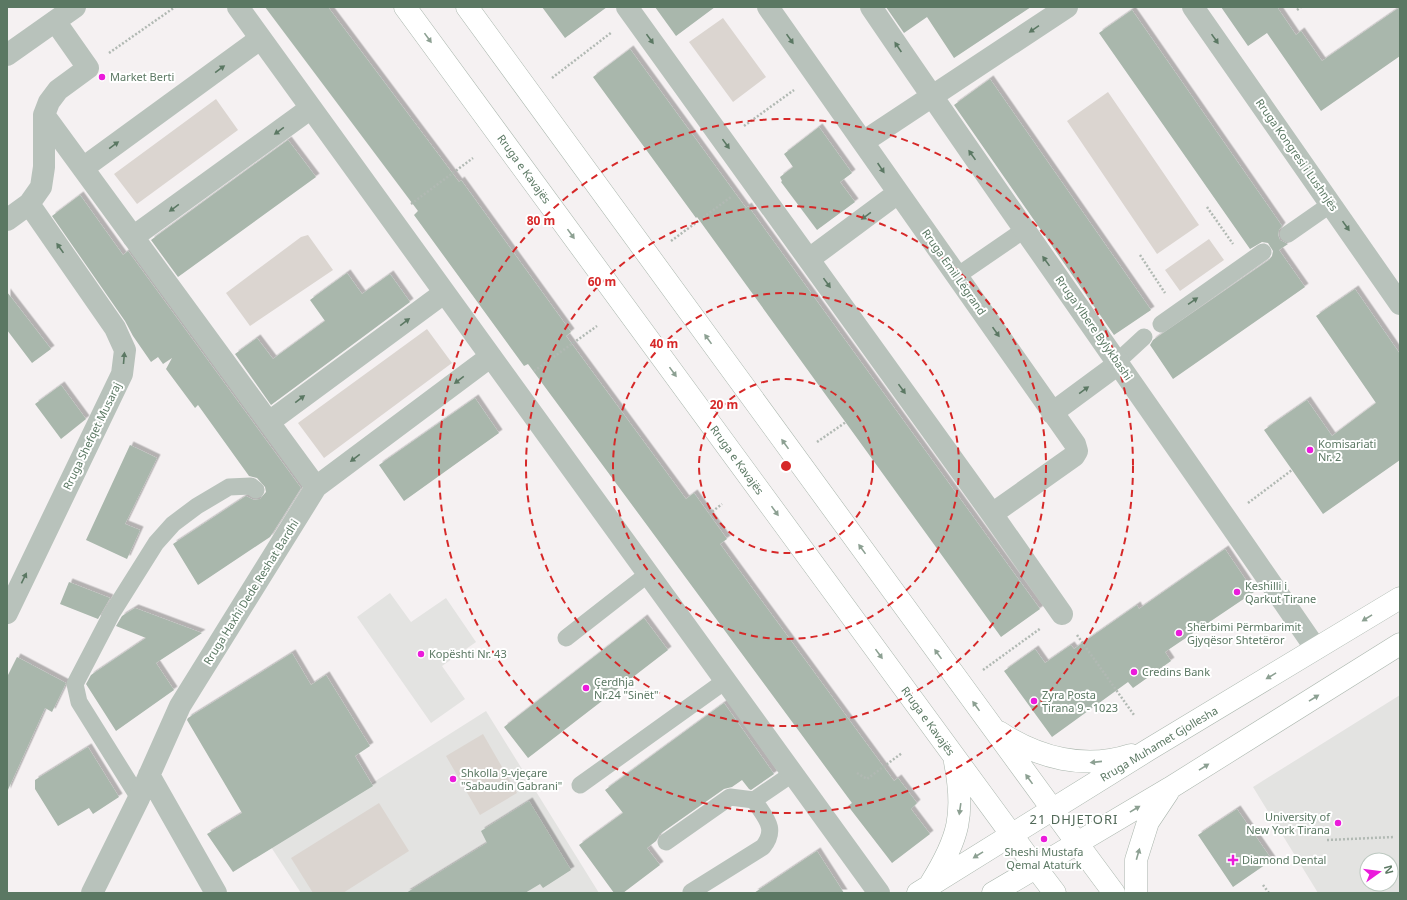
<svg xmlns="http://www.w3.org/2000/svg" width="1407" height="900" font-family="'Noto Sans',sans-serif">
	<defs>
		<filter id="shadow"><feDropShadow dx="3.5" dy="-3.5" stdDeviation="0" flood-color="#0004"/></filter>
	</defs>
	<rect width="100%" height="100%" fill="#f5f1f2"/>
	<!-- built -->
	<path fill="#e3e3e1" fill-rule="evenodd" d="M390 593 411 622 446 598 476 642 442 666 465 699 431 723 357 617Z
		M1400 695V893H1318L1253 787ZM1367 860H1391V884H1367Z
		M486 711 599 893H301L271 847Z"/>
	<!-- green -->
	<path fill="#dbd5d0" d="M723 18 766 77 733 102 689 42Z
		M1108 92 1199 225 1157 254 1067 121Z
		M216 99 238 130 137 204 114 174Z
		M308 235 333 270 250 326 226 293 301 237Z
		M1209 239 1224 260 1180 291 1165 270Z
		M427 329 452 363 324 458 298 423Z
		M483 734 517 793 480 815 446 756Z
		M379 803 409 851 343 893H313L291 858Z"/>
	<!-- building -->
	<path fill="#a9b7ac" filter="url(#shadow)" d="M265 7H328L459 182 461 180 571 332 566 336 686 499 694 493 727 539 720 544 894 781 898 778 917 803 911 809 930 834 892 863 848 806 852 803 528 364 524 366 414 215 418 211Z
		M542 7H607L565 38Z
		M655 7H715L676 36Z
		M886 7H1031L954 58 927 17 904 33Z
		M1221 7H1277L1296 35 1301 31 1322 61 1400 7V56L1321 111 1267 33 1248 46Z
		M1132 10 1282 226 1279 230 1278 235 1280 240 1288 244 1279 250 1305 287 1173 379 1150 345 1153 340 1269 260 1272 256 1273 251 1268 243 1262 242 1250 249 1099 33Z
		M630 49 746 208 748 206 1040 609 1001 637 697 217 696 218 593 77Z
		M990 79 1151 310 1114 335 954 105Z
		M819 127 852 173 840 182 855 202 817 230 781 182 782 181 780 177 793 167 784 154Z
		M288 140 316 177 178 277 151 240Z
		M80 195 123 255 128 251 301 488 270 537 198 585 173 544 246 496 254 500 260 499 266 492 265 487 257 478 249 476 198 405 195 408 166 369 172 358 163 364 158 357 151 362 133 336 125 321 52 216Z
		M347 273 362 294 390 274 410 302 271 405 235 354 257 338 273 359 325 321 310 300Z
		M1355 289 1400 354V460L1323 514 1264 430 1307 400 1332 436 1376 403 1316 316Z
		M7 292 51 349 32 363 7 330Z
		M61 385 86 419 61 439 35 404Z
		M475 398 499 433 404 501 379 465Z
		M130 445 157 458 125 524 140 530 127 559 86 540Z
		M1225 549 1254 592 1165 652 1171 661 1133 688 1128 682 1052 737 1004 671 1035 649 1045 663 1071 645 1074 649 1137 605 1139 609Z
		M69 582 110 598 98 619 60 604Z
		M135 608 202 633 156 663 174 690 116 731 86 684 91 675 146 638 116 626 122 616Z
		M644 618 668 650 528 758 504 727Z
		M292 653 311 685 326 675 370 746 355 756 373 786 233 872 207 834 242 813 187 720 188 718Z
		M17 657 66 683 52 712 45 708 7 792V677Z
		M724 703 774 774 751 790 749 789 742 780 732 787 724 789 660 834 656 841 647 848 660 865 623 893H614L579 845 623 813 605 790Z
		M88 747 119 797 93 814 89 808 58 826 35 789V780Z
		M529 801 571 870 543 888 540 884 525 893H406L487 843 481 831Z
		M1237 809 1272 860 1233 887 1198 835Z
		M817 851 844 893H754Z"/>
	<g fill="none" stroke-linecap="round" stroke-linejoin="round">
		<!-- secondary casing -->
		<g stroke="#abb7ae" stroke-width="23">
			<path id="secondary" d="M1077 843 1114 893
				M1036 868 1055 893"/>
		</g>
		<!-- primary casing -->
		<g stroke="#aab6ad" stroke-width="23">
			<path id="primary" d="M405 7 1036 868
				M467 7 1077 843
				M999 732C1038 758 1085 770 1131 755
				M931 883C959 838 965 814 955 762
				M918 893 1148 750 1400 598
				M993 893 1170 788 1400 644
				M1136 893V860L1148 822 1168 792"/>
		</g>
		<!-- path -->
		<path stroke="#b1b9b3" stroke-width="2.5" stroke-dasharray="2 2" stroke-linecap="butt" d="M1297 10 1301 7
			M109 53 175 7
			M552 78 612 32
			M744 126 794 90
			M411 204 473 158
			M1207 207 1233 244
			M671 241 731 197
			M1140 255 1165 293
			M534 371 597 326
			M817 442 846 422
			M1248 503 1292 470
			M709 514 722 504
			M1077 635 1134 715
			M983 670 1041 628
			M857 773 867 779 902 753
			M1327 840 1394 837
			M1263 885 1269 893"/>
		<!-- service -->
		<path stroke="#b8c2bb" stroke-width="17" d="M1288 234 1331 204
			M957 276 1024 230
			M1161 324 1263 252
			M1118 361 1144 337
			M566 638 648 574
			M580 785 725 681
			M139 798 79 702 75 684 112 613 156 543 173 524 197 506 229 487 251 486 256 490
			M666 842 730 797 754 800 792 774
			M691 892 763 847C778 828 765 818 754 800"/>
		<!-- minor -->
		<path stroke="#b8c2bb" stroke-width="22" d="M238 7 879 893
			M627 7 992 514 1062 614
			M768 7 1075 444 1077 451 1074 456 992 514
			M871 7C1017 222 1169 434 1316 649
			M1193 7 1400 304
			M7 55 75 7
			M44 115 316 487
			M863 142 1067 7
			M83 168 260 39
			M7 220 29 204 41 187 44 167V115L49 102 58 90 88 68 55 21
			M133 237 311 108
			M809 259 898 193
			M1052 413 1113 368 1118 361
			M269 422 444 293
			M7 613 122 374 125 350 115 328 29 204
			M149 775 216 893
			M92 893 139 798 180 706 316 487 490 357"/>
		<!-- secondary -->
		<use href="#secondary" stroke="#fff" stroke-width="22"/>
		<!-- primary -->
		<use href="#primary" stroke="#fff" stroke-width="22"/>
	</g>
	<!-- one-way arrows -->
	<defs><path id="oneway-solid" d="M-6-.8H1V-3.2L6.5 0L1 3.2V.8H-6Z"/></defs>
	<g fill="#5b7863">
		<use href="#oneway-solid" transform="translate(1034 29) rotate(146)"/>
		<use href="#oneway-solid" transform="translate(650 39) rotate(54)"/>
		<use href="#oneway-solid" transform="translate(790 39) rotate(55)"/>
		<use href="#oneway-solid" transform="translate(1215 39) rotate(55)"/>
		<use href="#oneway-solid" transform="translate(898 47) rotate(-124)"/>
		<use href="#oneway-solid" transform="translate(220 69) rotate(-36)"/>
		<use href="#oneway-solid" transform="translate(279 131) rotate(144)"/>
		<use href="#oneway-solid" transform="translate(726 144) rotate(54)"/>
		<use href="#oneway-solid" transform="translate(114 145) rotate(-36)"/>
		<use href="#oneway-solid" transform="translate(972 155) rotate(-125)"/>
		<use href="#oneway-solid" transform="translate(881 168) rotate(56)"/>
		<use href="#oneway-solid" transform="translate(174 208) rotate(144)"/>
		<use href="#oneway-solid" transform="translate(866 216) rotate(144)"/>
		<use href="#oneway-solid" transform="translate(1346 226) rotate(55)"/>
		<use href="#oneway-solid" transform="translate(60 248) rotate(-125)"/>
		<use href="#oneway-solid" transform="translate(1046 261) rotate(-126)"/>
		<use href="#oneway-solid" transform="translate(827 283) rotate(54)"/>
		<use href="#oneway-solid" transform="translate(1193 301) rotate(-35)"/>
		<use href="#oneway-solid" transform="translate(405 322) rotate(-37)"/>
		<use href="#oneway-solid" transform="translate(996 332) rotate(55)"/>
		<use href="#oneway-solid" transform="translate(124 358) rotate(-85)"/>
		<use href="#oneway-solid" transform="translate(459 380) rotate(143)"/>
		<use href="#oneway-solid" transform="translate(902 389) rotate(54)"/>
		<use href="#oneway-solid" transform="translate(1084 390) rotate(-36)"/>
		<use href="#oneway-solid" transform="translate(300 399) rotate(-37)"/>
		<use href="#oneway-solid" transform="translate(355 458) rotate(143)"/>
		<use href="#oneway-solid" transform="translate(24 578) rotate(-64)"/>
	</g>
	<g fill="#8ca092">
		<use href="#oneway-solid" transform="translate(428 38) rotate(54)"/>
		<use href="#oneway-solid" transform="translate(571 234) rotate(54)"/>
		<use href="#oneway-solid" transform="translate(708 339) rotate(-126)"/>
		<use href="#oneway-solid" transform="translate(673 372) rotate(54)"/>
		<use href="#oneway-solid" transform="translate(785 444) rotate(-126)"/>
		<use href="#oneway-solid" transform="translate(775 511) rotate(54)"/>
		<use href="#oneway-solid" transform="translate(862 549) rotate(-126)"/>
		<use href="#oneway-solid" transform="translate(1367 618) rotate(148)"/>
		<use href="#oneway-solid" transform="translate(879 654) rotate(54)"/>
		<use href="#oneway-solid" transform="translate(938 654) rotate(-126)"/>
		<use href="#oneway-solid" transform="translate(1271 676) rotate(149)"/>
		<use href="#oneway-solid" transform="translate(1314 698) rotate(-32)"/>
		<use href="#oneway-solid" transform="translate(976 706) rotate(-126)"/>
		<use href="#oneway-solid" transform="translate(1096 762) rotate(174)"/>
		<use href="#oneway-solid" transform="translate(1204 767) rotate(-32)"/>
		<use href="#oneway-solid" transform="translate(1029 779) rotate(-126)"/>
		<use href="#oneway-solid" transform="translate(960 809) rotate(98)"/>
		<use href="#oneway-solid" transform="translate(1135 809) rotate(-31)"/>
		<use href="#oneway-solid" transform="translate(1138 854) rotate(-74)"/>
		<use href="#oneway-solid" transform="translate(978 855) rotate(148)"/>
	</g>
	<!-- distance rings -->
	<g fill="none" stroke="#d62828" stroke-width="2" stroke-dasharray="7 5">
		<circle cx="786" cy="466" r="87"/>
		<circle cx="786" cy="466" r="173"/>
		<circle cx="786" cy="466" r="260"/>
		<circle cx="786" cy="466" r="347"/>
	</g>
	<!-- markers -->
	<g fill="#eb1bdb" stroke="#fff" stroke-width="1.5">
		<circle cx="102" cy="77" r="4"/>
		<circle cx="1310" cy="450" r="4"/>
		<circle cx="1237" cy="592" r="4"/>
		<circle cx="1179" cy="633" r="4"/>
		<circle cx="421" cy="654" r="4"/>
		<circle cx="1134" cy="672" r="4"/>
		<circle cx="586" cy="688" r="4"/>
		<circle cx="1034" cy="701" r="4"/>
		<circle cx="453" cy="779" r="4"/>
		<circle cx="1338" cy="823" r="4"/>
		<circle cx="1044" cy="839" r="4"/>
		<path d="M1231 854h4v4h4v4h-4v4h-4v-4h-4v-4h4z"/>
	</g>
	<g text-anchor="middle" stroke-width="4" stroke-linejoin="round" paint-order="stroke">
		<!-- poi labels -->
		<g font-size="11" fill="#5b7863" stroke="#fff" text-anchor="start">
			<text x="110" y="81">Market Berti</text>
			<text x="1318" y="448">Komisariati<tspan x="1318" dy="13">Nr. 2</tspan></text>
			<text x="1245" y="590">Keshilli i<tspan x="1245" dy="13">Qarkut Tirane</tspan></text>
			<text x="1187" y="631">Shërbimi Përmbarimit<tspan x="1187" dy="13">Gjyqësor Shtetëror</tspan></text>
			<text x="429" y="658">Kopështi Nr. 43</text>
			<text x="1142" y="676">Credins Bank</text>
			<text x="594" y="686">Çerdhja<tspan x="594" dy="13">Nr.24 "Sinët"</tspan></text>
			<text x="1042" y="699">Zyra Posta<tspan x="1042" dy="13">Tirana 9 - 1023</tspan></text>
			<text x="461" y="777">Shkolla 9-vjeçare<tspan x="461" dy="13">"Sabaudin Gabrani"</tspan></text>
			<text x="1330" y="821" text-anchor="end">University of<tspan x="1330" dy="13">New York Tirana</tspan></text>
			<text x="1044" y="856" text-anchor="middle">Sheshi Mustafa<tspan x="1044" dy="13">Qemal Ataturk</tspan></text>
			<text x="1242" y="864">Diamond Dental</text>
		</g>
		<!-- street labels -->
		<g font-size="11" fill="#5b7863" stroke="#fff">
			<text transform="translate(1297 155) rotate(55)" y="4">Rruga Kongresi i Lushnjës</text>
			<text transform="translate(524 169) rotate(54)" y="4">Rruga e Kavajës</text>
			<text transform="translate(954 272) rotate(55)" y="4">Rruga Emil Lëgrand</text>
			<text transform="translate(1094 328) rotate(55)" y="4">Rruga Ylbere Bylykbashi</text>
			<text transform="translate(92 436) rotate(-64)" y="4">Rruga Shefqet Musaraj</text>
			<text transform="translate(737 460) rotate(54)" y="4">Rruga e Kavajës</text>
			<text transform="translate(251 592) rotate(-58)" y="4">Rruga Haxhi Dede Reshat Bardhi</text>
			<text transform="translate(928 721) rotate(54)" y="4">Rruga e Kavajës</text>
			<text transform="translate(1159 744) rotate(-31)" y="4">Rruga Muhamet Gjollesha</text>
		</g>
		<!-- quarter labels -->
		<g font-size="13" letter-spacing="1" fill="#516958" stroke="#fff">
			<text x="1074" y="824">21 DHJETORI</text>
		</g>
	</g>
	<circle cx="786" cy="466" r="6" fill="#d62828" stroke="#fff" stroke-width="2"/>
	<g font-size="12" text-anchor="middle" font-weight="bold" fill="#d62828" stroke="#fff" stroke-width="4" stroke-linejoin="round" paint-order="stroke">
		<text x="541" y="225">80 m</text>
		<text x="602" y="286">60 m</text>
		<text x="664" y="348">40 m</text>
		<text x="724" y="409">20 m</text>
	</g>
	<!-- border -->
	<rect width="1407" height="900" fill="none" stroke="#5b7863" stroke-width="16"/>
	<!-- north arrow -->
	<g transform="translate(1379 872) rotate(76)"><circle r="19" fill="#ffffff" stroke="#bdc9c1"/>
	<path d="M0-3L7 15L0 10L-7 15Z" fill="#eb1bdb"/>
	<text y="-6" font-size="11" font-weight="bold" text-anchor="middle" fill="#5b7863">N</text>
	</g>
</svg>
